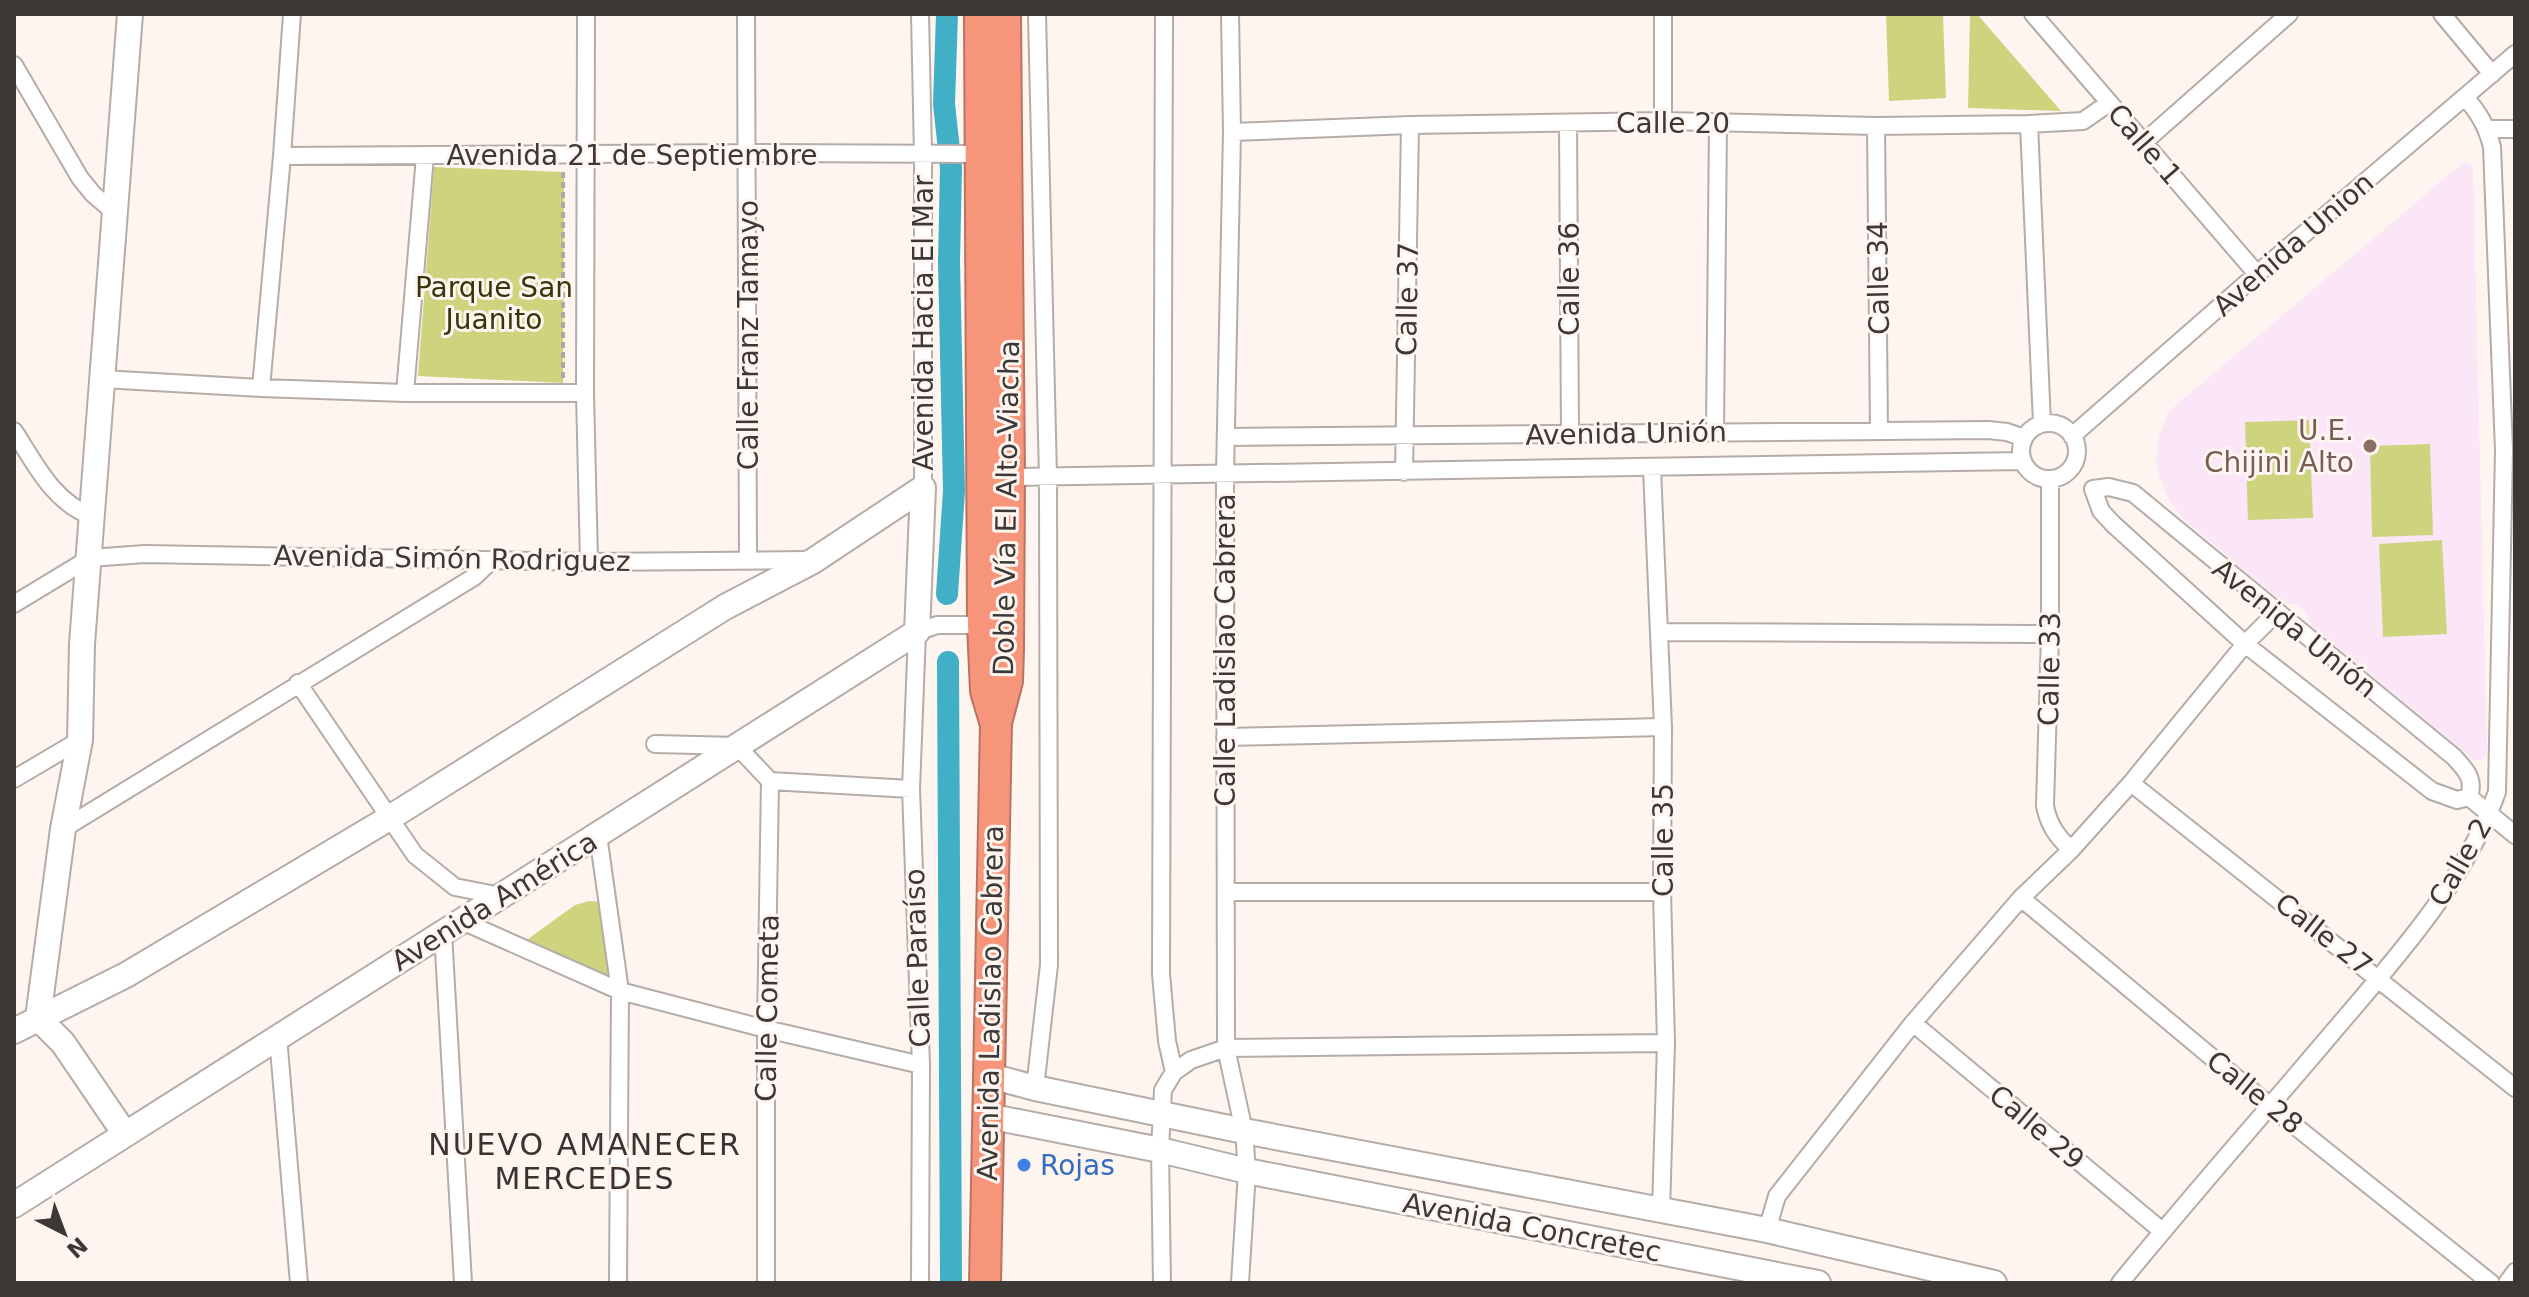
<svg xmlns="http://www.w3.org/2000/svg" width="2529" height="1297" font-family="'DejaVu Sans',sans-serif">
	<rect width="100%" height="100%" fill="#fff5f0"/>
	<!-- education -->
	<path fill="#fae6f7" d="M2464 162 2473 165 2487 755 2481 760H2474L2311 625 2304 611 2295 604H2285L2182 518 2167 496 2159 475 2156 459 2159 437 2168 412Z"/>
	<!-- green -->
	<path fill="#ced37e" d="M1886 14H1943L1946 98 1889 101Z
		M1970 14H1977L2061 111 1968 108Z
		M434 167 564 172 563 383 418 376Z
		M2309 420 2313 518 2248 520 2245 422Z
		M2430 444 2433 535 2372 537 2370 446Z
		M2442 540 2447 634 2383 637 2379 544Z
		M589 901 601 902 610 926 609 980 510 952 575 905Z"/>
	<g fill="none" stroke-linecap="round" stroke-linejoin="round">
		<!-- canal -->
		<path stroke="#41afc5" stroke-width="22" d="M947 594 954 491 949 262 951 168 944 104 947 14
			M948 662 951 1283"/>
		<!-- street casing -->
		<g stroke="#b5aca7" stroke-width="20">
			<path id="street" d="M292 14 282 156 261 388 405 393H585
				M586 14 585 393 589 562
				M746 14 748 559
				M920 14 923 155V488
				M1164 14 1161 974 1167 1041 1174 1072
				M1230 14 1232 132 1225 475 1226 1048 1244 1131 1247 1171 1240 1283
				M2033 14 2257 274
				M2442 14 2492 74
				M14 65 80 178 93 194 114 212
				M1663 121V14
				M1568 123 1570 434
				M2029 124 2042 424
				M1876 126 1879 431
				M2487 129H2515
				M1232 132 1410 125 1663 121 1876 126 2029 124 2083 121 2109 103
				M2143 143 2289 14
				M282 156 747 153 982 154
				M102 379 261 388
				M405 393 425 156
				M2021 451a28 28 0 1 1 56 0a28 28 0 1 1-56 0Z
				M14 431C36 465 53 502 93 517
				M1715 432 1718 123
				M2072 436 2257 274 2515 54
				M1226 437 1988 430 2007 432 2024 438
				M1652 469 1663 727 1662 892 1666 1043 1661 1211
				M1404 472 1410 125
				M1009 477 2022 461
				M2050 479V634L2045 806C2049 826 2057 836 2071 850
				M2093 489 2101 511 2113 524 2245 644 2432 791 2457 800 2469 797 2515 835
				M2093 489 2109 487 2133 493 2454 757C2466 770 2475 779 2469 797
				M14 604 90 558 145 554 589 562 807 560
				M1660 632 2050 634
				M298 683 415 855 455 887 501 896
				M1225 737 1663 727
				M655 744 737 746 770 781 766 1029V1283
				M14 779 80 740
				M770 781 911 789
				M2131 783 2515 1088
				M63 829 474 577 492 560
				M598 835 620 991 618 1283
				M1226 892H1662
				M2021 898 2270 1106 2491 1283
				M462 921 620 991 766 1029 921 1065
				M443 933 463 1283
				M1913 1023 2162 1231
				M278 1037 299 1283
				M1035 1088 1049 965 1048 477 1037 14
				M1767 1230 1777 1196 1913 1023 2021 898 2071 850 2131 783 2245 644 2276 613
				M920 1283 921 1065 911 789 917 632 937 625H983
				M1162 1283 1160 1150 1163 1090 1174 1072 1191 1060 1226 1048 1666 1043
				M2120 1283C2189 1198 2262 1116 2333 1032 2395 959 2464 884 2497 792L2504 450 2492 147C2487 127 2479 113 2465 97
				M2507 1283 2515 1272"/>
		</g>
		<!-- secondary casing -->
		<g stroke="#b5aca7" stroke-width="28">
			<path id="secondary" d="M14 1031 126 975 391 817 725 607 813 561 923 488
				M987 1075 1035 1088 1244 1131 1767 1230 1994 1283
				M988 1116 1160 1150 1247 1171 1818 1283
				M125 1134 63 1043 38 1018 63 829 80 740 82 644 130 14
				M14 1205 917 632 923 488"/>
		</g>
		<!-- highway casing -->
		<g stroke="#b67463" stroke-width="34">
			<path id="highway" d="M980 14 983 625 986 691 995 721
				M985 1283 996 723 1007 681 1008 649 1009 477 1005 14"/>
		</g>
		<!-- path -->
		<path stroke="#b0a8a4" stroke-width="4" stroke-dasharray="6 4" stroke-linecap="butt" d="M563 378V172"/>
		<!-- street -->
		<use href="#street" stroke="#fff" stroke-width="16"/>
		<!-- secondary -->
		<use href="#secondary" stroke="#fff" stroke-width="24"/>
		<!-- highway -->
		<use href="#highway" stroke="#f7957b" stroke-width="30"/>
	</g>
	<!-- markers -->
	<circle fill="#8d6e63" stroke="#fff5f0" stroke-width="3" cx="2370" cy="446" r="8"/>
	<circle fill="#3f7fe0" stroke="#fff5f0" stroke-width="3" cx="1024" cy="1165" r="8"/>
	<g text-anchor="middle" stroke-width="6" stroke-linejoin="round" paint-order="stroke">
		<!-- street labels -->
		<g font-size="28" fill="#3c3836" stroke="#fff5f0">
			<text x="1673" y="133">Calle 20</text>
			<text transform="translate(2145 144) rotate(49)" y="10">Calle 1</text>
			<text x="632" y="165">Avenida 21 de Septiembre</text>
			<text transform="translate(2293 244) rotate(-41)" y="10">Avenida Union</text>
			<text transform="translate(1878 278) rotate(-91)" y="10">Calle 34</text>
			<text transform="translate(1569 279) rotate(-90)" y="10">Calle 36</text>
			<text transform="translate(1407 299) rotate(-89)" y="10">Calle 37</text>
			<text transform="translate(923 323) rotate(-90)" y="10">Avenida Hacia El Mar</text>
			<text transform="translate(748 335) rotate(-90)" y="10">Calle Franz Tamayo</text>
			<text transform="translate(1626 433) rotate(-1)" y="10">Avenida Unión</text>
			<text transform="translate(1006 508) rotate(-89)" y="10">Doble Vía El Alto-Viacha</text>
			<text transform="translate(452 558) rotate(1)" y="10">Avenida Simón Rodriguez</text>
			<text transform="translate(2295 628) rotate(39)" y="10">Avenida Unión</text>
			<text transform="translate(1225 650) rotate(-90)" y="10">Calle Ladislao Cabrera</text>
			<text transform="translate(2049 669) rotate(-89)" y="10">Calle 33</text>
			<text transform="translate(1663 840) rotate(-90)" y="10">Calle 35</text>
			<text transform="translate(2460 862) rotate(-60)" y="10">Calle 2</text>
			<text transform="translate(494 901) rotate(-32)" y="10">Avenida América</text>
			<text transform="translate(2324 934) rotate(38)" y="10">Calle 27</text>
			<text transform="translate(917 958) rotate(-92)" y="10">Calle Paraíso</text>
			<text transform="translate(990 1003) rotate(-89)" y="10">Avenida Ladislao Cabrera</text>
			<text transform="translate(767 1008) rotate(-89)" y="10">Calle Cometa</text>
			<text transform="translate(2255 1092) rotate(39)" y="10">Calle 28</text>
			<text transform="translate(2037 1127) rotate(40)" y="10">Calle 29</text>
			<text transform="translate(1532 1227) rotate(11)" y="10">Avenida Concretec</text>
		</g>
		<!-- park labels -->
		<g font-size="28" fill="#353709" stroke="#fff5f0">
			<text x="494" y="297">Parque San<tspan x="494" dy="32">Juanito</tspan></text>
		</g>
		<!-- education labels -->
		<g font-size="28" fill="#785e54" stroke="#fff5f0" text-anchor="end">
			<text x="2354" y="440">U.E.<tspan x="2354" dy="32">Chijini Alto</tspan></text>
		</g>
		<!-- shop labels -->
		<g font-size="28" fill="#366cbe" stroke="#fff5f0" text-anchor="start">
			<text x="1040" y="1175">Rojas</text>
		</g>
		<!-- neighbourhood labels -->
		<g font-size="30" letter-spacing="2" fill="#3a332f" stroke="#fff5f0">
			<text x="585" y="1155">NUEVO AMANECER<tspan x="585" dy="34">MERCEDES</tspan></text>
		</g>
	</g>
	<!-- border -->
	<rect width="2529" height="1297" fill="none" stroke="#3c3836" stroke-width="32"/>
	<!-- north arrow -->
	<g transform="translate(64 1233) rotate(138)" stroke="#fff5f0" stroke-width="6" paint-order="stroke">
	<path d="M0-6L14 30L0 20L-14 30Z" fill="#3c3836"/>
	<text y="-12" font-size="22" font-weight="bold" text-anchor="middle" fill="#3c3836">N</text>
	</g>
</svg>
